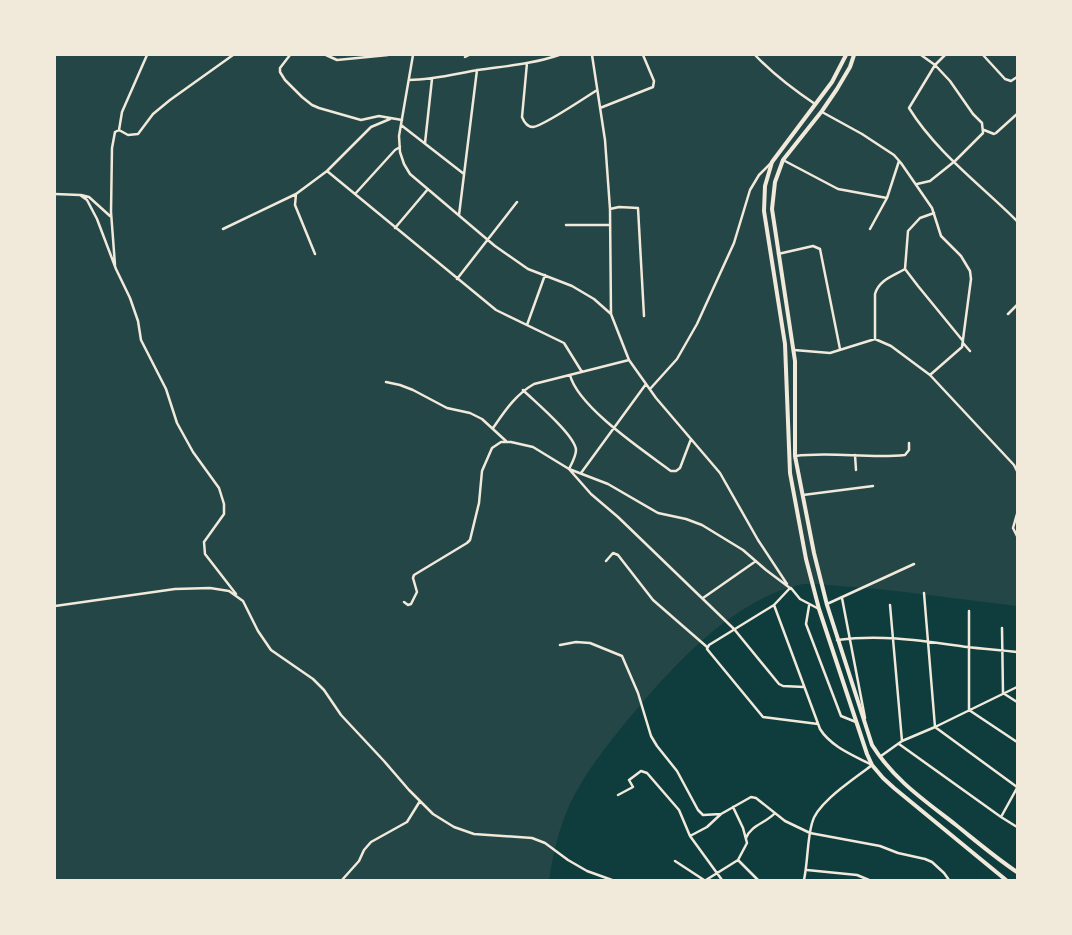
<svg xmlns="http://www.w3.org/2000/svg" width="1072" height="935" font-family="'PT Sans Narrow',sans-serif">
	<rect width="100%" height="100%" fill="#0f3d3e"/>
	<!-- green -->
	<path fill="#244646" d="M55 55H1017V606C958 599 899 590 840 586 827 585 810 582 798 585 728 603 670 669 626 722 605 748 584 774 570 804 559 828 553 853 549 880H55Z"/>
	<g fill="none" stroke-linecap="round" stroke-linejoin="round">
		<!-- minor -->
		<path stroke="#f1e9da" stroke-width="2.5" d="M290 55 280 68V72L285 80 302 97 312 105 319 108 361 120 379 116 402 120
			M326 55 337 60 388 55
			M413 55 399 136 400 152 404 164 410 174 495 246 528 269 572 286 594 299 611 314
			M592 55 605 140 610 209 611 314 629 360 656 398 720 473 758 540 787 584
			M755 55C773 74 794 90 815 104
			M921 55 935 65 909 108C936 152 981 185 1017 221
			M983 55 1005 79 1011 81 1017 77
			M465 57 469 55
			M527 63 522 117C524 122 527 127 533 127 543 126 586 97 597 90
			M409 80C433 80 455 74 478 70 505 66 533 64 559 55
			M600 108 653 87 654 81 643 55
			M822 112 862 134 894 155 901 163 932 208 941 236 961 256 970 271 971 279 962 347 930 375
			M401 125 464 174
			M119 130 122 112 147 55
			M984 130 994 134 996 133 1017 114
			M425 143 432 79
			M783 160 838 189 887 198 899 161
			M327 171 496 310 564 343 582 372
			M917 184 930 181 955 161 983 133 982 123 973 114 950 81 935 65 945 55
			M55 194 80 195 87 200 97 219 116 269 130 298 138 321 141 340 166 389 177 423 193 452 219 488 224 504V514L204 542 205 554 236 594
			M355 194 395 150 400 147
			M81 195 89 197 110 216
			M610 209 619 207 638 208 644 316
			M934 213 920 218 908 231 905 269 918 286 963 341
			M459 215 477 70
			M566 225H609
			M395 228 428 189
			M223 229 296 194
			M870 229 887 198
			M315 254 295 205 296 194 327 171 371 127 390 119
			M778 254 813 246 820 249 840 349
			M115 265 111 212 112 148 115 132 119 130 128 135 138 134 153 114 170 100 233 55
			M457 279 517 202
			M1008 314 1017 305
			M527 325 545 275
			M875 339V294C879 280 893 276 905 269
			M963 343 970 351
			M794 350 830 353 875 339 891 346 930 375 1014 465 1017 471
			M570 375C578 407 644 451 671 471H676L680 468 691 439
			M386 382 400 385 413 390 447 408 470 413 482 419 506 441
			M650 389 677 359 697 324 734 243 750 190 759 175 771 163
			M523 390C534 401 575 435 576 450 576 456 572 463 569 469L591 494 618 517 734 629 779 684 783 686 804 687
			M493 428C505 411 515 395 534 384L629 360
			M855 455 856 470
			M795 456C832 451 868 459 905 455L909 450V443
			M581 473 646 384
			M803 495 873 486
			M1017 514 1013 528 1017 536
			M606 561 613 553 618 555 653 600 707 647
			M791 588 800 599 819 609
			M924 593 935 727 1017 787
			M703 598 756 561
			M842 598 865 718
			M404 602 408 605 411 604 417 592 413 578 414 575 467 543 470 540 479 503 482 471 492 448 501 442H511L533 447 569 469 608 484 658 513 686 519 702 525 743 550 766 570 790 588 774 605 709 645 707 649 763 717 818 724
			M827 604 914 564
			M774 605 820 729C831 747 855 756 872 765 856 778 817 802 812 823 807 841 808 861 804 880
			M890 605 902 741
			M55 606 175 589 210 588 229 591 243 601 258 631 271 650 313 679 324 690 341 715 384 761 409 790 433 814 454 827 474 834 532 838 545 843 568 860 587 871 612 880
			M809 606 806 624 841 716 856 722
			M969 611V710L1017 742
			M1002 628 1003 693
			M837 640C882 634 923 641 967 647 984 649 1000 650 1017 652
			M560 645 576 642 590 643 622 656 638 693 651 736 657 746 677 771 698 810 703 815 721 814 751 797 756 798 785 821 810 833 880 846 898 853 925 859 932 862 944 873 949 880
			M1003 693 1017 702
			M899 744 1001 817 1017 788
			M881 756 902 741 935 727 1017 687
			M618 795 633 787 629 780 641 771 647 773 679 810 690 836 722 880
			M1001 817 1017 827
			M690 836 707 827 721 814
			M746 838C751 825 766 823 775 813
			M738 860 758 880
			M675 861 704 880
			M807 870 857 875 869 880
			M342 880 359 861 364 850 371 842 407 822 420 801
			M706 880 738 860 747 843 743 828 733 807"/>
		<!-- primary -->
		<path stroke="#f1e9da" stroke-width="4" d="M846 55 832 82 772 162 765 186 764 211 785 344 790 473 806 559 819 609 867 754 872 765 883 778 894 788 1006 880
			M854 55 850 67 837 89 822 111 783 160 775 182 772 209 795 361V456L814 553 827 605 872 745C894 780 924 800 956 825 976 841 996 858 1017 872"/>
	</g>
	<!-- border -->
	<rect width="1072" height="935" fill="none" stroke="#f1e9da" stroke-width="112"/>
</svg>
